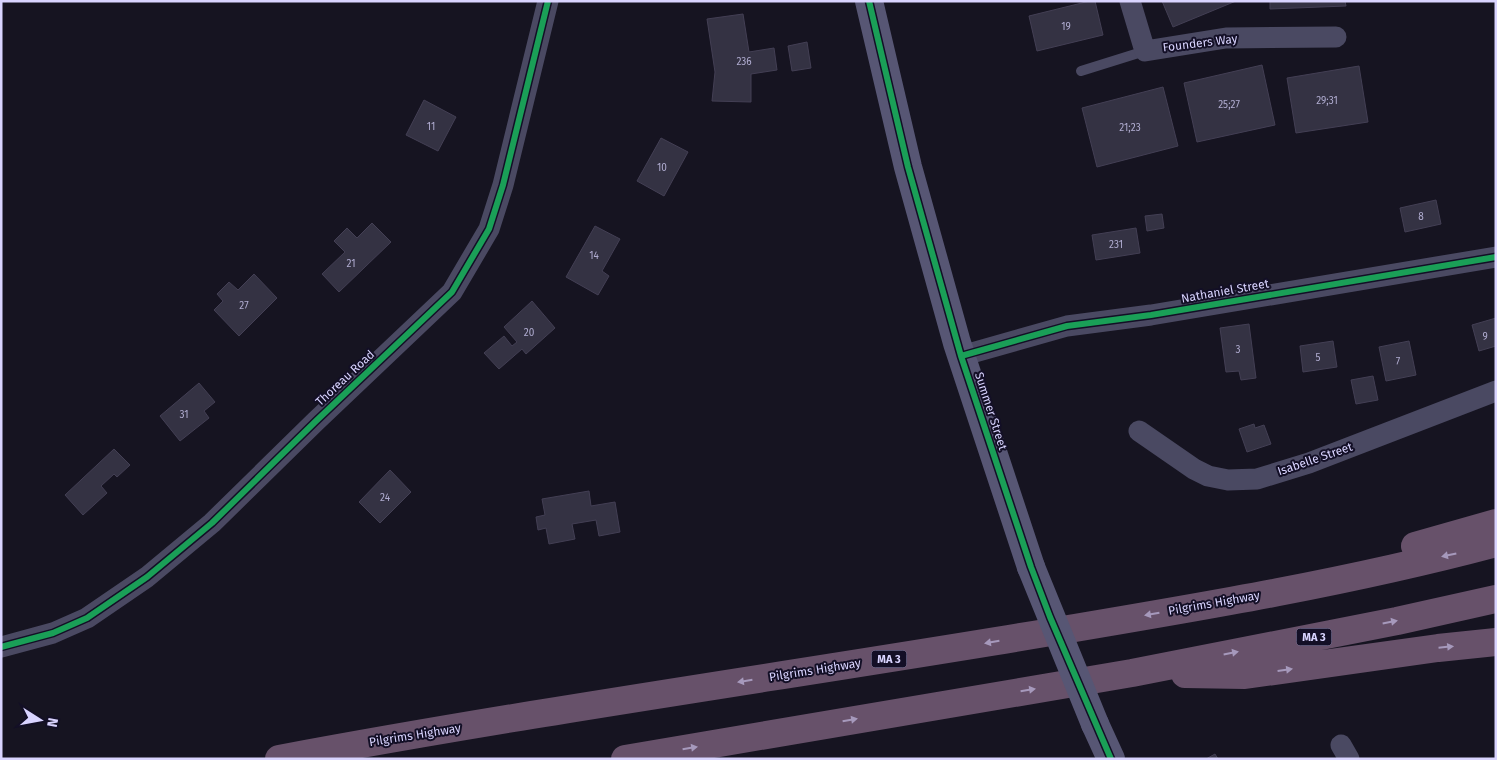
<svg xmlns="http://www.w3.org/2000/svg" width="1497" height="760" font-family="'Fira Sans',sans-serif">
	<rect width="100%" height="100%" fill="#161421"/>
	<!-- building -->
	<path fill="#343243" stroke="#433f54" d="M1090 1H1095L1103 35 1037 51 1029 16Z
		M1162 1H1236L1173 27Z
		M1270 1H1345L1346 6 1270 9Z
		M743 14 749 52 774 48 777 70 751 74V102L712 101 715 72 707 19Z
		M807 42 811 68 792 71 788 46Z
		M1262 65 1275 125 1197 142 1184 83Z
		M1359 66 1368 122 1296 133 1287 78Z
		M1163 87 1178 146 1097 167 1082 108Z
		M424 100 456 117 438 151 406 135Z
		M661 138 688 152 664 196 637 181Z
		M1436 200 1441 224 1405 232 1400 208Z
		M1162 214 1164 228 1147 231 1145 216Z
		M372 223 391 242 339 292 322 274 345 252 334 241 347 228 357 238Z
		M595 226 620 239 602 271 609 276 598 295 566 277Z
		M1136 228 1140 253 1096 260 1092 235Z
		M254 274 277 298 239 336 214 310 223 301 217 294 229 282 238 290Z
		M532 301 555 328 526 354 522 349 499 369 484 353 504 336 512 346 517 342 504 327Z
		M1496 318V346L1479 351 1472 325Z
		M1249 324 1256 378 1241 380 1239 371 1226 372 1220 328Z
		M1333 341 1337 367 1303 372 1300 346Z
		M1409 341 1416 375 1386 381 1379 347Z
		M1373 376 1378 400 1356 404 1351 380Z
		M199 383 215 402 204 411 209 418 180 441 160 416Z
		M1254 424 1255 428 1264 425 1271 444 1247 452 1239 429Z
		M114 449 130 465 117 477 114 474 101 486 107 493 83 515 65 495Z
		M390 470 411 492 380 523 359 502Z
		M589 491 591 506 615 502 620 532 599 536 596 520 572 524 575 539 549 544 546 528 538 530 536 517 545 515 542 499Z
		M1215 754 1218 759H1206Z"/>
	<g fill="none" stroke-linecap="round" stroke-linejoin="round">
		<!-- lane -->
		<path stroke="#4a4962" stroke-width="10" d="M1081 71 1145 51"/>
		<!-- street -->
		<path stroke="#4a4962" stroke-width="21" d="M1130 1 1145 51 1226 38 1336 37
			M961 356 1067 326 1151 315 1496 257
			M1139 431 1194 469 1208 476 1228 480 1257 479 1309 463 1496 391
			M1 647 53 633 87 618 147 577 212 523 316 421 452 292 489 229 503 185 548 1
			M1341 745 1349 759"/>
		<!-- secondary -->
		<path stroke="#575674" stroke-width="28" d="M869 1 908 167 957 343 1031 567
			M1095 724 1111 759"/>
		<!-- highway -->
		<path stroke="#67516a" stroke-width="28" d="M1415 546 1496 523
			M1185 674 1245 675 1438 648 1496 642
			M279 759C535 711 794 675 1051 632 1200 607 1350 582 1496 543
			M625 759 1132 673 1397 621 1496 599"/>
		<!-- secondary-bridge -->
		<path stroke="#575674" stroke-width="28" d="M1031 567 1095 724"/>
		<!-- cycleway casing -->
		<g stroke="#130f26" stroke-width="9">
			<path id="cycleway" d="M869 1 908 167 961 356 1031 567 1050 617 1111 759
				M961 356 1067 326 1151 315 1496 257
				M1 647 53 633 87 618 147 577 212 523 316 421 452 292 489 229 503 185 548 1"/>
		</g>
		<!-- cycleway -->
		<use href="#cycleway" stroke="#1a9f57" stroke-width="6"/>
	</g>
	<!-- one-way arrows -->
	<defs><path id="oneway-solid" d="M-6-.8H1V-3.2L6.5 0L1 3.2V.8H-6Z" transform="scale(1.25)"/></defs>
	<g fill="#a699bc">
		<use href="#oneway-solid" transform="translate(1449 555) rotate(168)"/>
		<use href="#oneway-solid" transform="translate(1152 614) rotate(170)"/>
		<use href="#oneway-solid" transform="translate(1390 622) rotate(-11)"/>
		<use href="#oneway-solid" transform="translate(992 642) rotate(170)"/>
		<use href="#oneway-solid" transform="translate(1446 647) rotate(-6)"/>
		<use href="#oneway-solid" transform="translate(1231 653) rotate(-11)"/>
		<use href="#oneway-solid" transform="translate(1285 670) rotate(-8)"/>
		<use href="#oneway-solid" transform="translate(745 681) rotate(171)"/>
		<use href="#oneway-solid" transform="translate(1028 690) rotate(-9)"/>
		<use href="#oneway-solid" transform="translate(850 720) rotate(-10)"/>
		<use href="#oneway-solid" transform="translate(690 748) rotate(-9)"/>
	</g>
	<g text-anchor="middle" stroke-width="4" stroke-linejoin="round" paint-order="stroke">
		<!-- number labels -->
		<g font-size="10" fill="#b0acd0">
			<text x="1066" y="30">19</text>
			<text x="744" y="65">236</text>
			<text x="1327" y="104">29;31</text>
			<text x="1229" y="108">25;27</text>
			<text x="431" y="130">11</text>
			<text x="1130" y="131">21;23</text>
			<text x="662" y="171">10</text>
			<text x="1421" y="220">8</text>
			<text x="1116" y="248">231</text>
			<text x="594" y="259">14</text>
			<text x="351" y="267">21</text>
			<text x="244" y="309">27</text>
			<text x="529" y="336">20</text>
			<text x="1485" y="340">9</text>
			<text x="1238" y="353">3</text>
			<text x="1318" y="361">5</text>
			<text x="1398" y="365">7</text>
			<text x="184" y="418">31</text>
			<text x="385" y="501">24</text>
		</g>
		<!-- shield labels -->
		<g fill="#130f26" stroke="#9e99be" stroke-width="1">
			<rect x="1296.5" y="628.5" width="35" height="17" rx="4"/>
			<rect x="871.5" y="650.5" width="35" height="17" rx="4"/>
		</g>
		<g font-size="11" font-weight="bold" fill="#d9d4ff">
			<text x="1314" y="641">MA 3</text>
			<text x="889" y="663">MA 3</text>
		</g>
		<!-- street labels -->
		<g font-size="12" fill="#d9d4ff" stroke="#130f26">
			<text transform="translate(1200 43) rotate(-7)" y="4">Founders Way</text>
			<text transform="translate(1225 291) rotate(-10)" y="4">Nathaniel Street</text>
			<text transform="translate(345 378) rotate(-43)" y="4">Thoreau Road</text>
			<text transform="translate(991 411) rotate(72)" y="4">Summer Street</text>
			<text transform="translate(1315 459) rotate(-19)" y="4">Isabelle Street</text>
			<text transform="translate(1214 603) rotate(-10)" y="4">Pilgrims Highway</text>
			<text transform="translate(815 670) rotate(-9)" y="4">Pilgrims Highway</text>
			<text transform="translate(415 735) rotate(-9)" y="4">Pilgrims Highway</text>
		</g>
	</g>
	<!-- border -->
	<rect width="1497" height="760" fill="none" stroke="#d9d4ff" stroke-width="5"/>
	<!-- north arrow -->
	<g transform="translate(40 720) rotate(101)" stroke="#130f26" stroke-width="4" paint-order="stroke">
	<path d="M0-4L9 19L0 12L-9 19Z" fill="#d9d4ff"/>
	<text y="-8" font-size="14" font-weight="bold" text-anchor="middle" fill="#d9d4ff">N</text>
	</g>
</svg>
